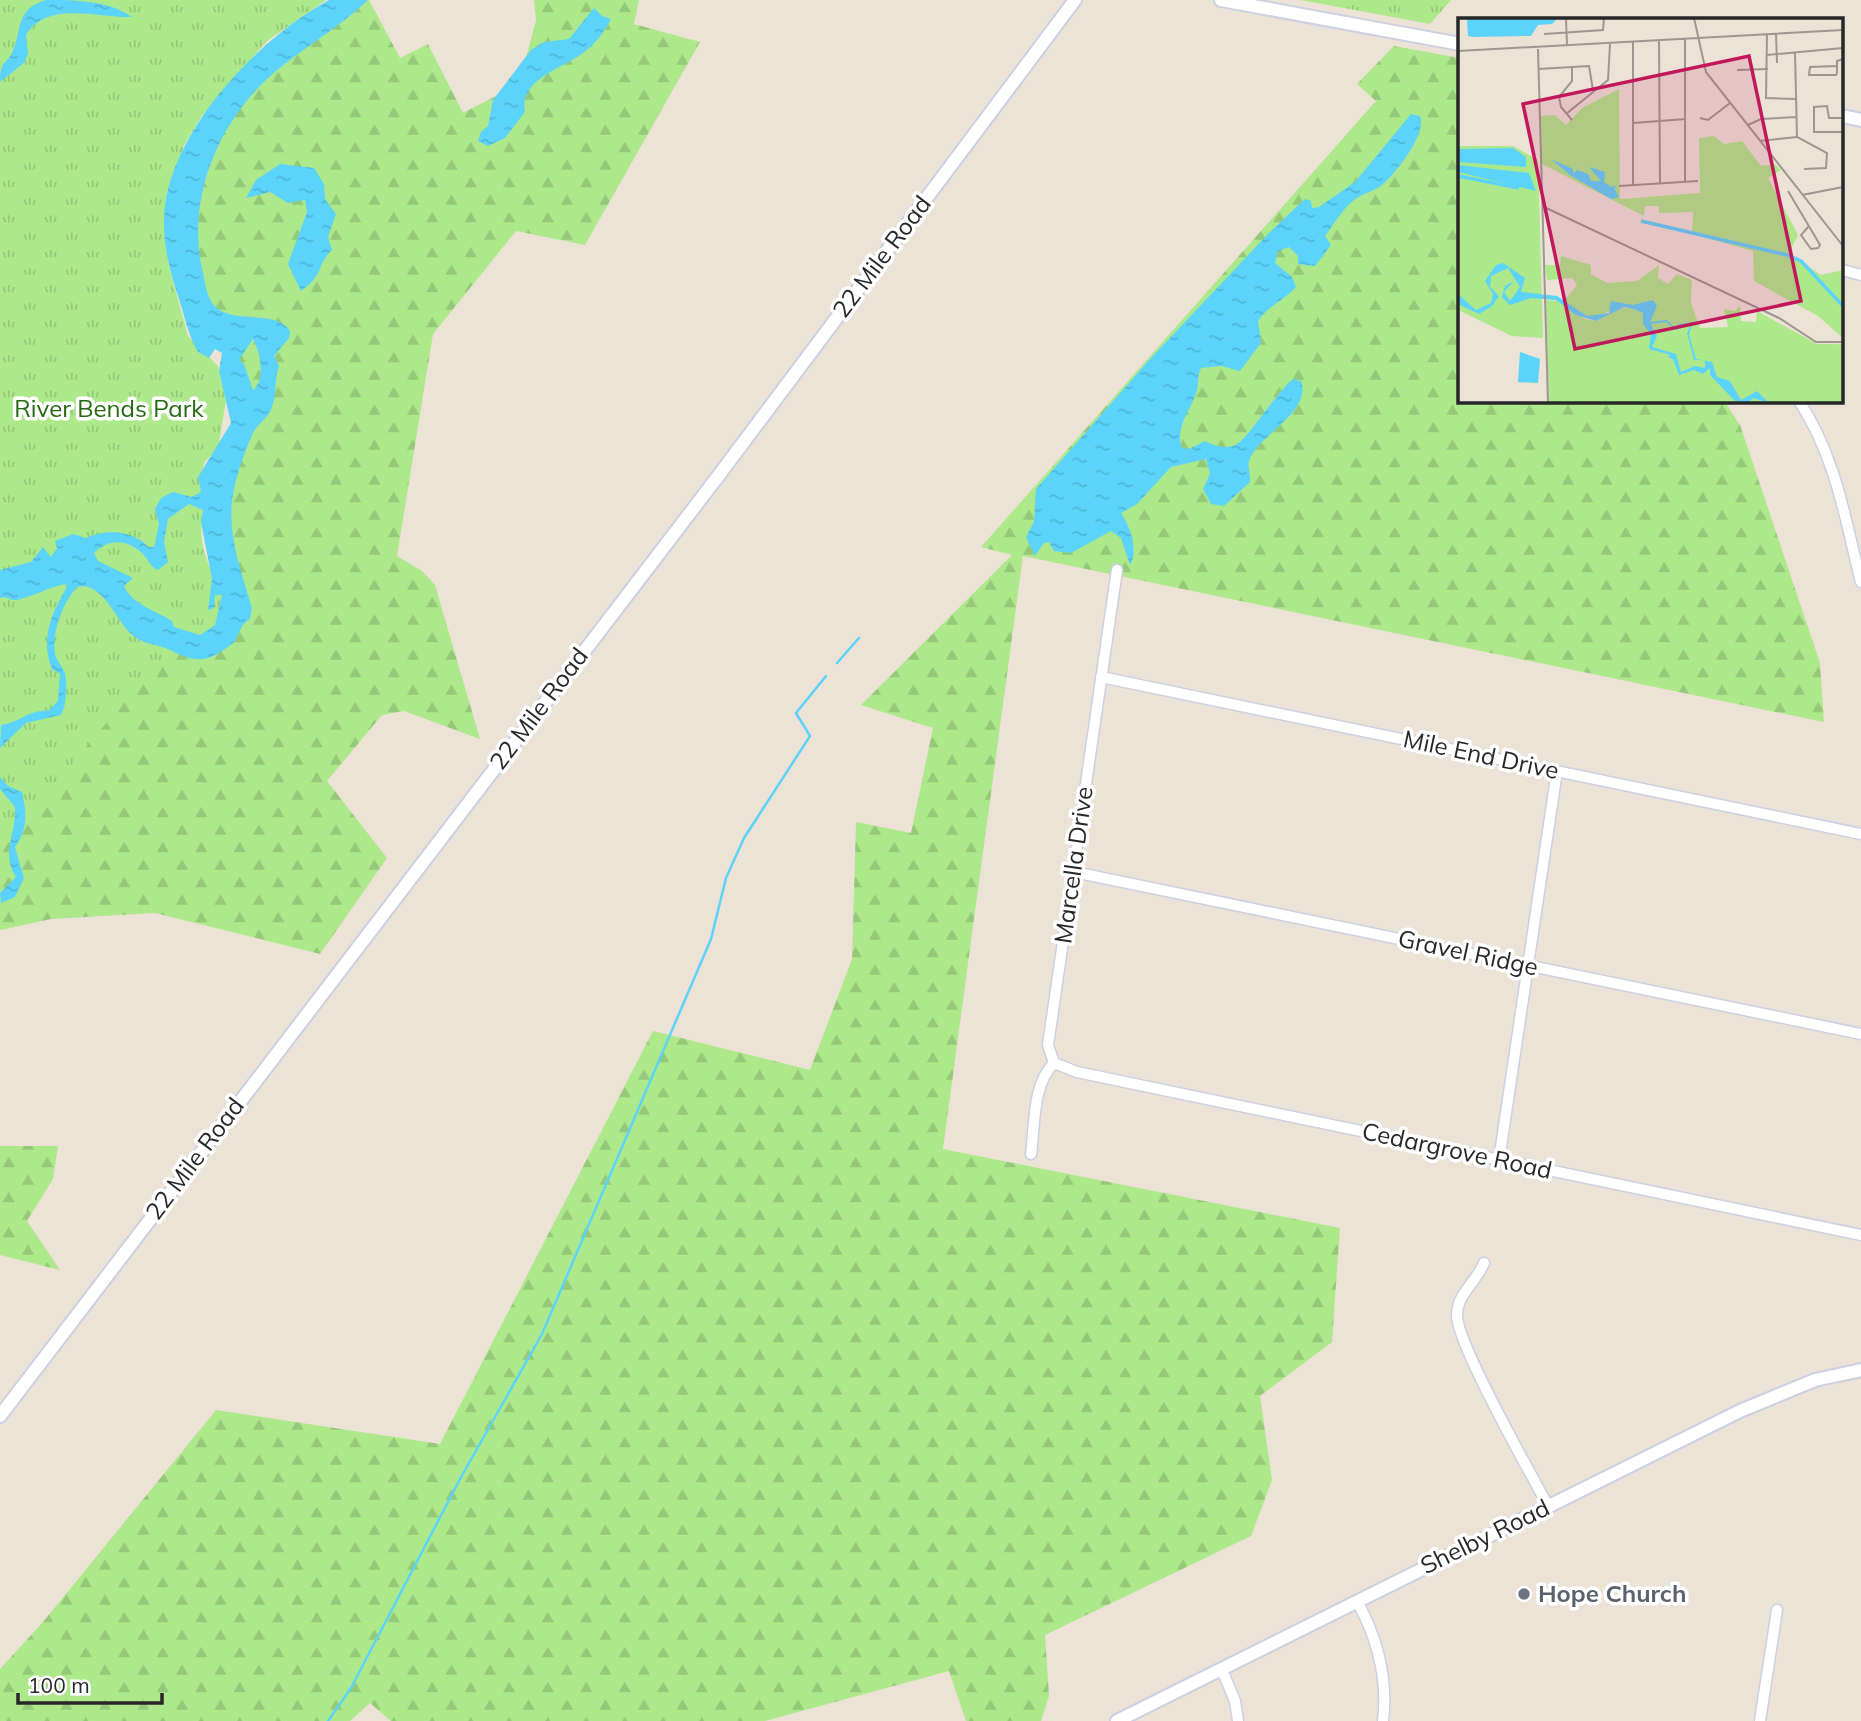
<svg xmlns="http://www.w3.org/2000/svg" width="1861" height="1721" font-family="Mulish,sans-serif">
	<defs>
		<pattern id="forest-firs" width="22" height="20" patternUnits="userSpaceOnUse" patternTransform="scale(1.75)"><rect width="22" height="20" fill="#ade98b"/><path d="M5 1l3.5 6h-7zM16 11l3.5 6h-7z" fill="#95c878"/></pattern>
		<pattern id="park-tufts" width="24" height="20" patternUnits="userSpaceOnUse" patternTransform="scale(1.75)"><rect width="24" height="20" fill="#ade98b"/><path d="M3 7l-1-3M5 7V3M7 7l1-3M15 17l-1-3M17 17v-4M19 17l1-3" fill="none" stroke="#95c878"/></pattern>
		<pattern id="water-ripples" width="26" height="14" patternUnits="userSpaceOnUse" patternTransform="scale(1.75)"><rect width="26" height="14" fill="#5cd3fb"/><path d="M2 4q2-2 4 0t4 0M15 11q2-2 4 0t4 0" fill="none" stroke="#50b5d7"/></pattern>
	</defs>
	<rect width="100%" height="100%" fill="#ece2d6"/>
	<!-- forest -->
	<path fill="url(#forest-firs)" d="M346 0H369L400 58 428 44 463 113 519 84 536 20 534 0H639L634 24 700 42 585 245 516 231 433 334 397 556 422 571 435 585 480 739 404 711 382 715 327 781 387 858 320 954 155 913 51 919 0 930V587L226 625 208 495 241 398 186 264 191 164 258 70Z
		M1394 46 1460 58V401H1724L1740 425 1820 663 1824 722 1023 556 943 1149 1340 1228 1332 1342 1260 1396 1272 1480 1251 1536 1045 1635 1049 1696 1041 1721H966L949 1671 765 1721H391L370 1703 350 1721H0V1669L43 1622 216 1410 440 1444 653 1031 810 1070 852 959 856 822 911 833 933 728 861 705 1012 555 981 547 1376 101 1357 84Z
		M0 1146H58L53 1179 27 1221 60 1270 0 1255Z"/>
	<!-- park -->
	<path fill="url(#park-tufts)" d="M0 0H326L267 41 201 117 184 145 169 198 168 263 188 336 218 366 226 400 218 449 205 461 199 481 208 495C190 541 211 569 230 611L212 636H181L0 847Z
		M1301 0H1451L1430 24Z"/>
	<!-- water -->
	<path fill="url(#water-ripples)" fill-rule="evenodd" d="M46 0C74 0 108 0 132 17 97 18 47 0 26 35L28 53 25 62 0 82C0 57 8 66 14 48 22 25 17 9 46 0Z
		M329 0H368C337 30 298 50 267 79 215 128 186 203 203 273 205 281 206 292 210 299 224 329 274 306 290 331L289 338 274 356 279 366C274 380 277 394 272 407 269 418 258 423 253 433 220 509 229 532 252 608L250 619C240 625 240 632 235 641 232 645 218 654 213 656 199 663 184 657 172 651 157 643 142 646 128 631 115 617 101 581 77 587 62 604 52 632 55 654 57 662 66 670 66 679 67 687 66 708 61 715L26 723 0 748 1 725C18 723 30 709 48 711L58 701 60 674 52 669C40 639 51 614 67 587L65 584C49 587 30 598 16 600 9 601 8 595 0 598V570L31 562 43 547 51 557 57 548 55 541 73 534 86 538C104 530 123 530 140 540 147 544 146 548 154 547L159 524 155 509 161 498 173 492 192 497 201 492 198 477 231 423 219 371 222 353 215 349 209 358 198 352C189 337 185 318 180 302 171 276 164 251 164 223 163 137 257 39 329 0ZM253 339C260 351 266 380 253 390L244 364 239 360ZM189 504 203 510 201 522 212 579 208 610 214 608 215 595H222L215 625 200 635 174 627 172 621C156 611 132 604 124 586L133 578 98 561 94 553C109 538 128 539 143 554 149 560 149 566 158 570L168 562 164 542 168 519Z
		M594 8 602 16 611 19C604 33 595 44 583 53 564 68 518 79 525 112L505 138 488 146 478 141 481 132 488 126 493 100 531 50 544 42 569 39Z
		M1411 114 1420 116C1427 134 1396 173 1382 185 1374 192 1362 193 1353 201 1342 210 1334 224 1325 236L1331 245 1315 266 1298 264V256L1289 247 1278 251 1275 263 1292 277 1296 287C1283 301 1268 306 1258 321L1261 343 1240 371 1221 366 1201 368C1197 376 1199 382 1197 390 1192 409 1174 427 1182 448L1189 449 1205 441C1214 446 1228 450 1237 444 1250 436 1275 394 1293 379L1301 381C1312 413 1258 434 1249 461 1247 467 1251 475 1250 482L1224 506 1211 504 1203 489 1210 474 1206 459 1171 467 1137 504 1121 513C1130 526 1139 550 1130 565L1121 538 1111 531 1071 553 1054 551 1049 542 1044 543 1035 556 1026 537 1034 522 1036 489 1150 359 1269 233 1305 199 1311 201 1312 208 1319 207 1355 182Z
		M280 164 314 168 324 184 325 199 336 214 328 237 332 250C317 264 324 275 301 291L288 264 307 212 305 200 288 203 270 192 246 198 256 180Z
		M0 777 8 786 22 792C27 813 28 829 15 847L24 878 15 897 1 903 0 893 16 877C0 852 17 833 15 807L0 789Z"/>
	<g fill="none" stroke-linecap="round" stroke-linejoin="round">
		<!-- stream -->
		<path stroke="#5cd3fb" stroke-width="2.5" d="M837 663 859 638
			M328 1721 351 1688 460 1479 542 1334 711 939 726 878 744 838 810 736 796 713 826 676"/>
		<!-- minor casing -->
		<g stroke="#cbd0e2" stroke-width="13">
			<path id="minor" d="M1842 270 1861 275
				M1799 401C1836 457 1845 519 1861 582
				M1101 677 1861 834
				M1074 872 1861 1034
				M1054 1063 1077 1072 1861 1235
				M1054 1063 1048 1045 1117 570
				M1031 1154C1035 1125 1032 1085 1054 1063
				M1499 1160 1557 771
				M1484 1263C1477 1281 1457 1294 1457 1315 1456 1342 1531 1474 1548 1506
				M1358 1603C1378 1640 1388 1679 1383 1721
				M1222 1670 1235 1701 1238 1721
				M1760 1721 1777 1610"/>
		</g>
		<!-- tertiary casing -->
		<g stroke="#cbd0e2" stroke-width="16">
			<path id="tertiary" d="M1221 0 1460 44
				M1842 116 1861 120
				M0 1416 719 475 1075 0
				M1117 1721 1740 1411 1815 1380 1861 1370"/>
		</g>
		<!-- minor -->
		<use href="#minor" stroke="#fff" stroke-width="10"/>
		<!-- tertiary -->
		<use href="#tertiary" stroke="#fff" stroke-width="12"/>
	</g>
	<!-- markers -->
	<circle fill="#6b7280" stroke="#fff" stroke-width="2.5" cx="1524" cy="1594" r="7"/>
	<g text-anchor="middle" stroke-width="7" stroke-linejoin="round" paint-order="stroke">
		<!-- street labels -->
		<g font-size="24" fill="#272727" stroke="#fff">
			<text transform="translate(882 257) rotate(-53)" y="8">22 Mile Road</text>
			<text transform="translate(539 709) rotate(-53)" y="8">22 Mile Road</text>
			<text transform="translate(1481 755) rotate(12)" y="8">Mile End Drive</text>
			<text transform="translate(1074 865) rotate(-82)" y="8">Marcella Drive</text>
			<text transform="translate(1468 953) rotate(12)" y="8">Gravel Ridge</text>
			<text transform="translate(1457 1151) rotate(12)" y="8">Cedargrove Road</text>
			<text transform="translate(195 1159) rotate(-53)" y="8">22 Mile Road</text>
			<text transform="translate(1485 1537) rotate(-26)" y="8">Shelby Road</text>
		</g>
		<!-- park labels -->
		<g font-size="24" fill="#256911" stroke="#fff">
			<text x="109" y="417">River Bends Park</text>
		</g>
		<!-- worship labels -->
		<g font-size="24" font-weight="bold" fill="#5b616d" stroke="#fff" text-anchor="start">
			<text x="1538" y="1602">Hope Church</text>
		</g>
	</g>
	<!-- overview -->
	<g transform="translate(1458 18)">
		<rect width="385" height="385" fill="#ece2d6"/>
		<path d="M161 71 162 181 242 175 241 120 256 118 266 126 284 123 303 148 317 146 323 152 310 160 340 217 331 235 363 257 385 252V320L360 298 296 263 295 233 234 216 235 194 201 195V188H187L186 198 84 146 83 98 97 97 108 107 124 90ZM103 238 133 247V256L149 265 179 263 201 247 200 260 210 266 219 256 234 262 233 285 242 310 270 309 266 291 277 293 282 287 283 303 298 304 299 293 359 326H375L385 338 237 350 193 284 176 290 163 288 133 301 105 284 119 267 114 260 89 262 87 247H102Z" fill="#ade98b"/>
		<path d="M0 128H55L80 142 85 320 54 318 0 292ZM88 282 101 283 127 301 138 303 163 290H180L191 283 229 307 245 330 289 342 385 325V385H91Z" fill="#ade98b"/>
		<path d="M9 0H98V2L94 6 80 7 73 18 16 19 10 18ZM55 130 68 139V149L0 144V131ZM93 141 115 151V156L119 152 130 156 133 163H143L131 149 147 154 146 164 153 169 160 167 156 170 161 179 153 181 112 157ZM0 147 71 155 78 173 0 154ZM45 245 67 260 63 274 99 278 129 298 151 295 153 283 175 287 195 282 199 288 192 304 209 302 218 311 221 306 235 304 231 317 238 341 254 344 259 359 272 363 283 382 299 373 311 385 295 380 290 385 277 383 252 357V350L245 356 236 352 221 357 215 341 209 339 213 337 191 331 193 316 185 306V295L176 291 166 289 138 303 118 297 98 282 73 280 52 287 44 279 47 268 56 263 46 274 52 283 62 269 50 250 33 258 32 269 41 278 34 288 21 296 2 287 0 276 18 292 33 285 35 276 27 263 38 247ZM208 304 218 312 234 305 229 315 236 342H247V350L237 348 223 354 218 336 194 329 199 318 193 306ZM62 334 82 341 80 365 60 364Z" fill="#5cd3fb" fill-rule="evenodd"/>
		<path fill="none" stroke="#5cd3fb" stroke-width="3.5" d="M0 158 61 170M183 203 329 237 343 243 385 288"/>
		<path fill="none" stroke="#9d9790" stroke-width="2" d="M108 0 109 27M236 0 248 54 385 228M318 15 319 45M86 16 145 12 146 0M309 16 308 80 338 81M227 20V163M201 23 202 165M175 24V167M80 31 90 385M0 33 385 12M337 35 339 119 369 135 368 150 346 151M309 37 385 30M379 48 352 49 351 57H378L379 55V43L385 41M80 51 131 48 135 72M279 52 310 51M108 96 150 62 152 26M242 100 250 102 272 85M385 100H371L369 88 356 89V114H385M114 102 103 89 101 79 114 63V49M175 105 228 101M290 107 303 101 338 99M302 123 339 119M161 168 240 163M330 173 358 220 362 227 360 230 353 231 343 217 351 208M344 177 385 169M84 188 321 300 358 324H385"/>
		<path fill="#c2185b" fill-opacity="0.15" stroke="#c2185b" stroke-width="3.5" d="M291 38 343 283 117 331 65 86Z"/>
		<rect width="385" height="385" fill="none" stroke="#272727" stroke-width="3.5"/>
	</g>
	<!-- scale -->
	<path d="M18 1693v10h144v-10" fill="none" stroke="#272727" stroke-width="3.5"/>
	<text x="28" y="1693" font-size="21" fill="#272727" stroke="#ffffff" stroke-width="5" paint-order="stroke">100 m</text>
</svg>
